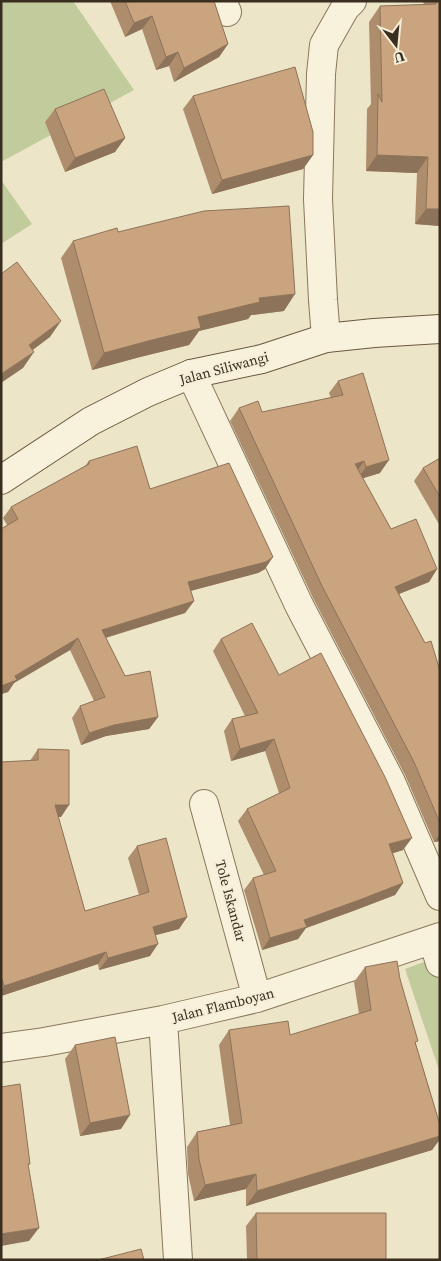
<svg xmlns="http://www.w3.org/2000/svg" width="441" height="1261" font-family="'Source Serif 4',serif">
	<rect width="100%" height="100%" fill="#ede5c8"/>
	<!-- green -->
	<path fill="#c2cb9c" d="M1 1H73L134 90 1 162Z
		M1 180 32 224 1 244Z
		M440 956V1073L405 969Z"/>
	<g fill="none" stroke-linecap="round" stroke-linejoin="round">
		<!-- minor casing -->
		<g stroke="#88775d" stroke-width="30">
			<path id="minor" d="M222 1 227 12
				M326 338 323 300 318 199 321 74 324 45 345 8 352 1
				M191 374 299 605 391 782 440 896
				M204 804 257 998
				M433 940 440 963
				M163 1020 178 1260
				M1 1048 44 1042 163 1020 257 998 440 937"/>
		</g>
		<!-- secondary casing -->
		<g stroke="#6a5840" stroke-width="30">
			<path id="secondary" d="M1 480 91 421 148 392 191 374 262 359 326 338 374 333 440 329"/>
		</g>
		<!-- minor -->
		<use href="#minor" stroke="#f8f1db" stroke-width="28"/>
		<!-- secondary -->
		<use href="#secondary" stroke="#f8f1db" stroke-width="28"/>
	</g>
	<!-- wall -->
	<path fill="#ae8d6d" d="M110 1H214L228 44 219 57 174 82 169 66 156 70 142 29 125 37Z
		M423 1H440V226L415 224 417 173 366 171 367 109 371 104 369 22 380 6 424 5Z
		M193 96 313 155 303 169 212 194 183 109Z
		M55 109 125 138 115 152 65 172 45 122Z
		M118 232 284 311 251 315 248 319 199 331 189 345 140 357 92 370 61 258 73 241Z
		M338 381 380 473 363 478 391 529 437 569 429 582 399 594 440 671V841L434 842 405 775 313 598 230 421 239 408 262 412 331 398 329 393Z
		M440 458V526L414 481 423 468Z
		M89 461 150 489 265 569 258 573 190 591 194 601 185 613 106 638 125 676 158 717 149 729 106 736 81 745 72 718 80 706 94 701 70 650 14 683 8 692 1 694V529L7 525 3 518 11 507 85 466Z
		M221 639 279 675 403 850 393 853 403 883 395 895 353 911 306 928 298 939 262 950 244 890 253 878 264 875 238 821 247 809 279 793 265 751 231 761 224 731 232 719 245 716 213 651Z
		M38 749 61 817H58L85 911 139 895 128 858 137 846 187 917 179 929 156 935 150 956 99 970 98 964 1 996V762L30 761Z
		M365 967 400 979 416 1044 440 1125V1139L432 1150 246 1206V1189L194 1201 188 1174 187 1147 197 1132 230 1125 219 1045 229 1030 290 1035 359 1014 354 982Z
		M75 1045 121 1129 80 1136 65 1059Z
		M256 1213 386 1260H247L246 1226Z"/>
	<!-- shaded-wall -->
	<path fill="#8d7359" d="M152 16 142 29 125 37 134 23Z
		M228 44 219 57 174 82 184 68Z
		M178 52 169 66 156 70 166 57Z
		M125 138 115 152 65 172 75 158Z
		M313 155 303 169 212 194 222 180Z
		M377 155 428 157 417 173 366 171Z
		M426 209H440V226L415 224Z
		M295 294 284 311 251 315 248 319 199 331 189 345 140 357 92 370 104 353 198 317 259 298Z
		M61 321 50 337 18 361 29 345Z
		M34 352 23 368 1 383V374Z
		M389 460 380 473 357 480 366 467Z
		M364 461 355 474V464Z
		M273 557 265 569 258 573 179 594 188 582Z
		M437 569 429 582 386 599 395 587Z
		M194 601 185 613 94 641 102 630Z
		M78 638 70 650 14 683 8 692 1 694V686L15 676Z
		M158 717 149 729 106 736 81 745 89 733 114 725Z
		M274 739 265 751 231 761 240 749Z
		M55 805H69L61 817H47Z
		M440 834V841L434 842Z
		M412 838 403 850 381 857 389 844Z
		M403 883 395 895 353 911 306 928 298 939 262 950 270 938 304 920Z
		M187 917 179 929 145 938 153 927Z
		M158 944 150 956 99 970 108 958Z
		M106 952 98 964 1 996V990L4 986Z
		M130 1115 121 1129 80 1136 90 1123Z
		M440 1136V1139L432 1150 246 1206 257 1191Z
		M256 1174 246 1189 194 1201 205 1185Z
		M39 1228 29 1241 1 1246V1234Z"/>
	<!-- building -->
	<path fill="#caa47f" stroke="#8d7359" d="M125 1H214L228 44 184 68 178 52 166 57 152 16 134 23Z
		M436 1H440V209H426L428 157 377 155 378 94 382 102 380 6 436 4Z
		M295 67 313 132V155L222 180 193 96Z
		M104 89 125 138 75 158 55 109Z
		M289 206 295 294 259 298 260 302 198 317 201 328 152 340 104 353 73 241 117 228 118 232 204 211Z
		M17 262 61 321 29 345 34 352 1 374V274Z
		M363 373 389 460 366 467 364 461 355 464 391 529 416 519 437 569 395 587 425 643 431 641 440 671V823L414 762 322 586 239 408 258 401 262 412 343 395 338 381Z
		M137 446 150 489 229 463 273 557 266 562 188 582 194 601 102 630 125 676 150 671 158 717 114 725 89 733 80 706 105 697 78 638 15 676 17 680 1 686V529L18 519 11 507 89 464V461Z
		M440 458V497L423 468Z
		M252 623 279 675 321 653 385 777 412 838 389 844 403 883 362 899 304 920 307 927 270 938 253 878 276 871 247 809 290 788 274 739 240 749 232 719 258 713 221 639Z
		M38 749 69 750V805H55L85 911 149 892 137 846 166 838 187 917 153 927 158 944 108 958 106 952 4 986 1 976V762L38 760Z
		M397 961 400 979 418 1041 415 1042 440 1125V1136L257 1191 256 1174 205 1185 199 1159 197 1132 242 1123 229 1030 288 1021 290 1035 371 1010 365 967Z
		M115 1037 130 1115 90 1123 75 1045Z
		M20 1084 30 1164H28L39 1228 1 1234V1087Z
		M256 1213H386V1260H257Z
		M141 1249 144 1260H98Z"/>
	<g text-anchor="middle" stroke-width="4" stroke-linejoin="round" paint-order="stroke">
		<!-- street labels -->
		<g font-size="14" fill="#392e20" stroke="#f5eed7">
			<text transform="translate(224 368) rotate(-15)" y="5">Jalan Siliwangi</text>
			<text transform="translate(231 901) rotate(75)" y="5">Tole Iskandar</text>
			<text transform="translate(223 1005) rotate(-14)" y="5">Jalan Flamboyan</text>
		</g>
	</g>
	<!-- border -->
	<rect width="441" height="1261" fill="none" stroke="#392e20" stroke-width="5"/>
	<!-- north arrow -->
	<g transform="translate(396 45) rotate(164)" stroke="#f5eed7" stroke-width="4" paint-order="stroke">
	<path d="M0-4L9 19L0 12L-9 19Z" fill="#392e20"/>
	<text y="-8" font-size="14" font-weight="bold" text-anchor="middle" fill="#392e20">U</text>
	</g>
</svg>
